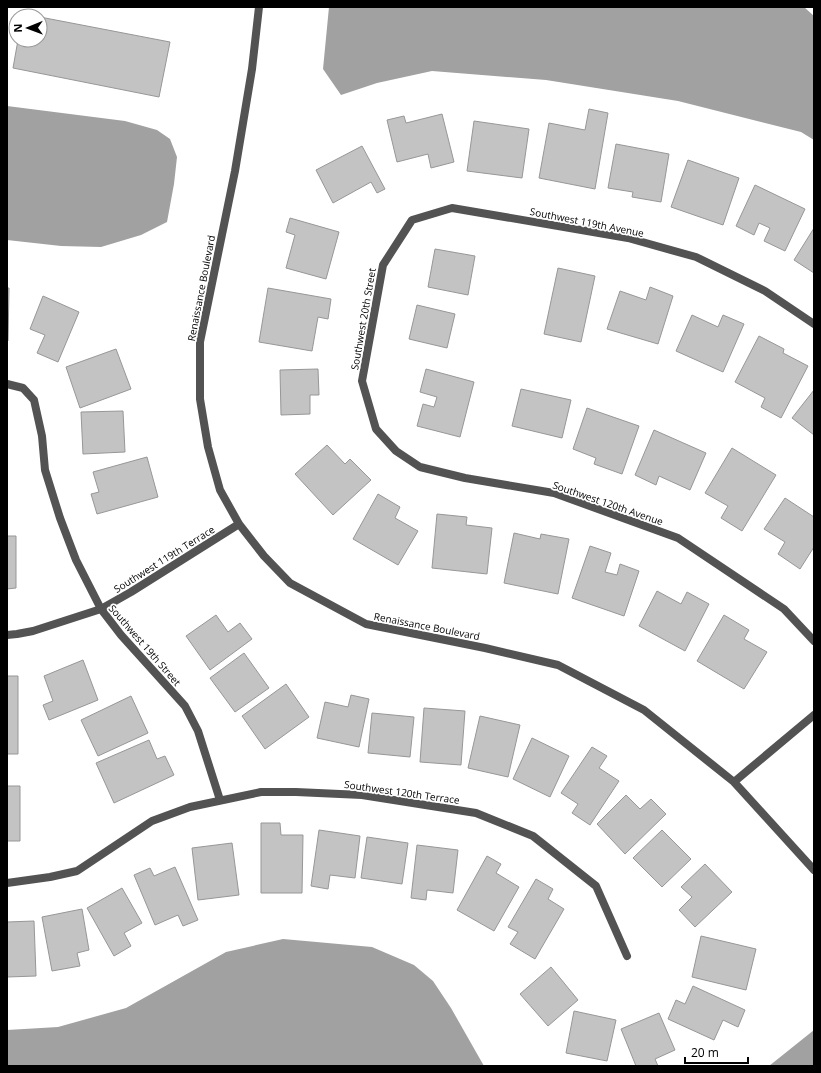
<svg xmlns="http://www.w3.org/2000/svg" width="821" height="1073" font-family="'Open Sans',sans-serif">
	<rect width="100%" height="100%" fill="#fff"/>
	<!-- water -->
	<path fill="#a1a1a1" d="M329 7H804L814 16V140L801 132 678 101 546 80 432 71 377 83 341 95 323 69Z
		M7 106 125 121 157 130 170 139 177 157 174 184 167 222 141 235 101 247 61 246 7 240Z
		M283 939 372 947 414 965 433 981 451 1008 484 1066H7V1030L58 1027 126 1008 226 952Z
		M814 1030V1066H769Z"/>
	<!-- building -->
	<path fill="#c3c3c3" stroke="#979797" d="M40 17 170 42 159 97 13 68 18 40H40Z
		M589 109 608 113 595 189 539 178 549 123 585 130Z
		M442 114 454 162 431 168 428 154 397 162 387 120 404 116 406 123Z
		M474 121 529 129 522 178 467 171Z
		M616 144 669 154 661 202 632 197 633 192 608 188Z
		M362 146 385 189 377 193 371 182 333 203 316 170Z
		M688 160 739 178 723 225 671 207Z
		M755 185 805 209 785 251 764 241 770 228 759 223 754 235 736 226Z
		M290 218 339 232 326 279 286 268 295 235 286 232Z
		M814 228V273L794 260Z
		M435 249 475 256 468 295 428 287Z
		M558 268 595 276 581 342 544 334Z
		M650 287 673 296 658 344 607 329 620 291 646 300Z
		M7 288H9L8 341H7Z
		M268 288 331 299 328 319 318 317 312 351 259 342Z
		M43 296 79 312 58 362 37 353 45 335 30 329Z
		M417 305 455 314 447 348 409 339Z
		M692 315 718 327 723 315 744 324 723 372 676 351Z
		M759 336 784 349 783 353 808 366 781 418 761 407 765 398 735 382Z
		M116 349 131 389 80 408 66 367Z
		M318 369 319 395H310V414L281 415 280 370Z
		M426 369 474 382 460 437 417 426 423 404 434 407 437 397 420 392Z
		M521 389 571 400 562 438 512 426Z
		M814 390V435L792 418Z
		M587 408 639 426 622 474 594 464 596 458 573 449Z
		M123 411 125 452 83 454 81 412Z
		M654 430 706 453 690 490 659 476 656 485 635 475Z
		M327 445 345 464 350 459 371 480 333 515 295 474Z
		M732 448 776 475 742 531 721 518 728 506 705 493Z
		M147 457 158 497 97 514 91 494 99 492 93 472Z
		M378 494 400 507 395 518 418 531 398 565 353 539Z
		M785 498 814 517V547L800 569 778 554 785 542 764 529Z
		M437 514 467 517 466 525 492 528 487 574 432 568Z
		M514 533 540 539 541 534 569 539 558 594 504 583Z
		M7 536H16V588L7 589Z
		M590 546 611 553 605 572 617 575 620 564 639 571 624 616 572 598Z
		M657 591 681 604 687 592 709 604 685 651 639 626Z
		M216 615 228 632 240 623 252 639 210 670 186 636Z
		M724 615 749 630 744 639 767 652 744 689 697 661Z
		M244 653 269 688 235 712 210 678Z
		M83 660 98 700 49 720 43 705 53 701 44 676Z
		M7 676H18V754H7Z
		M286 684 309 717 265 749 242 716Z
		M351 695 369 699 359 747 317 738 325 702 348 707Z
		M131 696 148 733 98 756 81 720Z
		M424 708 465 711 461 765 420 762Z
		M372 713 414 717 410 757 368 753Z
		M480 716 520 725 508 777 468 768Z
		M532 738 569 756 550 797 513 779Z
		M149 740 157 759 165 756 174 775 114 803 96 763Z
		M592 747 607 756 599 768 619 781 590 825 572 813 578 804 561 793Z
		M7 786H20V841H7Z
		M626 795 640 809 651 799 666 814 625 854 597 824Z
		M261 823H280L281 835H303L302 893H261Z
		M319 830 360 836 355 878 330 875 328 889 311 886Z
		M662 830 691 859 662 887 633 858Z
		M367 837 408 843 402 884 361 878Z
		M232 843 239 895 198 900 192 848Z
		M417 845 458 850 453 893 427 890 426 900 411 898Z
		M487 856 501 864 496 873 519 887 494 931 457 910Z
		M705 864 732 892 695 927 679 910 692 897 681 887Z
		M175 867 198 920 183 926 178 915 155 925 134 875 150 868 154 876Z
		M536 879 553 889 548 899 564 909 535 959 510 944 518 932 508 927Z
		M122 888 142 923 124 933 131 946 114 956 87 908Z
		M82 909 89 950 77 953 80 966 52 971 42 917Z
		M34 921 36 976 7 977V922Z
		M701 936 756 949 746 990 692 977Z
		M551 967 578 1000 548 1026 520 994Z
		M693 986 745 1010 738 1027 723 1020 714 1040 668 1019 676 1000 685 1004Z
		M574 1011 616 1020 607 1061 566 1053Z
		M659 1013 675 1050 655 1059 658 1066H636L621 1029Z"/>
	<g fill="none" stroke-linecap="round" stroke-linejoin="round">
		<!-- street -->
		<path stroke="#535353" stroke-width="8" d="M259 7 252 69 235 171 200 342V399L208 447 220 490 239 524 264 556 290 583 366 624 485 648 558 665 644 710 734 782 814 870
			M814 324 765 291 696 257 628 238 452 208 412 220 383 265 362 381 376 429 396 451 420 467 465 478 554 493 678 538 784 609 814 641
			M7 384 23 388 34 400 42 436 45 470 60 518 76 560 101 609 121 635 185 706 198 731 220 800
			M7 635 17 634 33 631 101 609 131 592 239 524
			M734 782 814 715
			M7 883 50 877 77 871 152 821 190 807 261 792H296L362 795 476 813 533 836 596 886 627 956"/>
	</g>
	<g text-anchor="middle" stroke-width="3.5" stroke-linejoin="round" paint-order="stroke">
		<!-- street labels -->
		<g font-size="10" fill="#000" stroke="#fff">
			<text transform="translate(587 222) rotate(11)" y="4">Southwest 119th Avenue</text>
			<text transform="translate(201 288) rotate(-79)" y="4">Renaissance Boulevard</text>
			<text transform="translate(363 319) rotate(-80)" y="4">Southwest 20th Street</text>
			<text transform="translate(608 503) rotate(19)" y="4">Southwest 120th Avenue</text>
			<text transform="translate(164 559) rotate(-32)" y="4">Southwest 119th Terrace</text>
			<text transform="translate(427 626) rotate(11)" y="4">Renaissance Boulevard</text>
			<text transform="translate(145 645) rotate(49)" y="4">Southwest 19th Street</text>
			<text transform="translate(402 792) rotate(8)" y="4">Southwest 120th Terrace</text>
		</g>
	</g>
	<!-- border -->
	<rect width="821" height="1073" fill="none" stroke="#000000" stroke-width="16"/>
	<!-- north arrow -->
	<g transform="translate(28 28) rotate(269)"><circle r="19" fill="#ffffff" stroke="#999999"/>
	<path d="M0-3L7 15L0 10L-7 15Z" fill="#000000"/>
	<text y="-6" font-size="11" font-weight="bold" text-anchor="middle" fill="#000000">N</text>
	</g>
	<!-- scale -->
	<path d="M685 1057v6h63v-6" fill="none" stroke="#000000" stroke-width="2"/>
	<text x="691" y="1057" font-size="12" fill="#000000" stroke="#ffffff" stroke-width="3" paint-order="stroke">20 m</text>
</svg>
